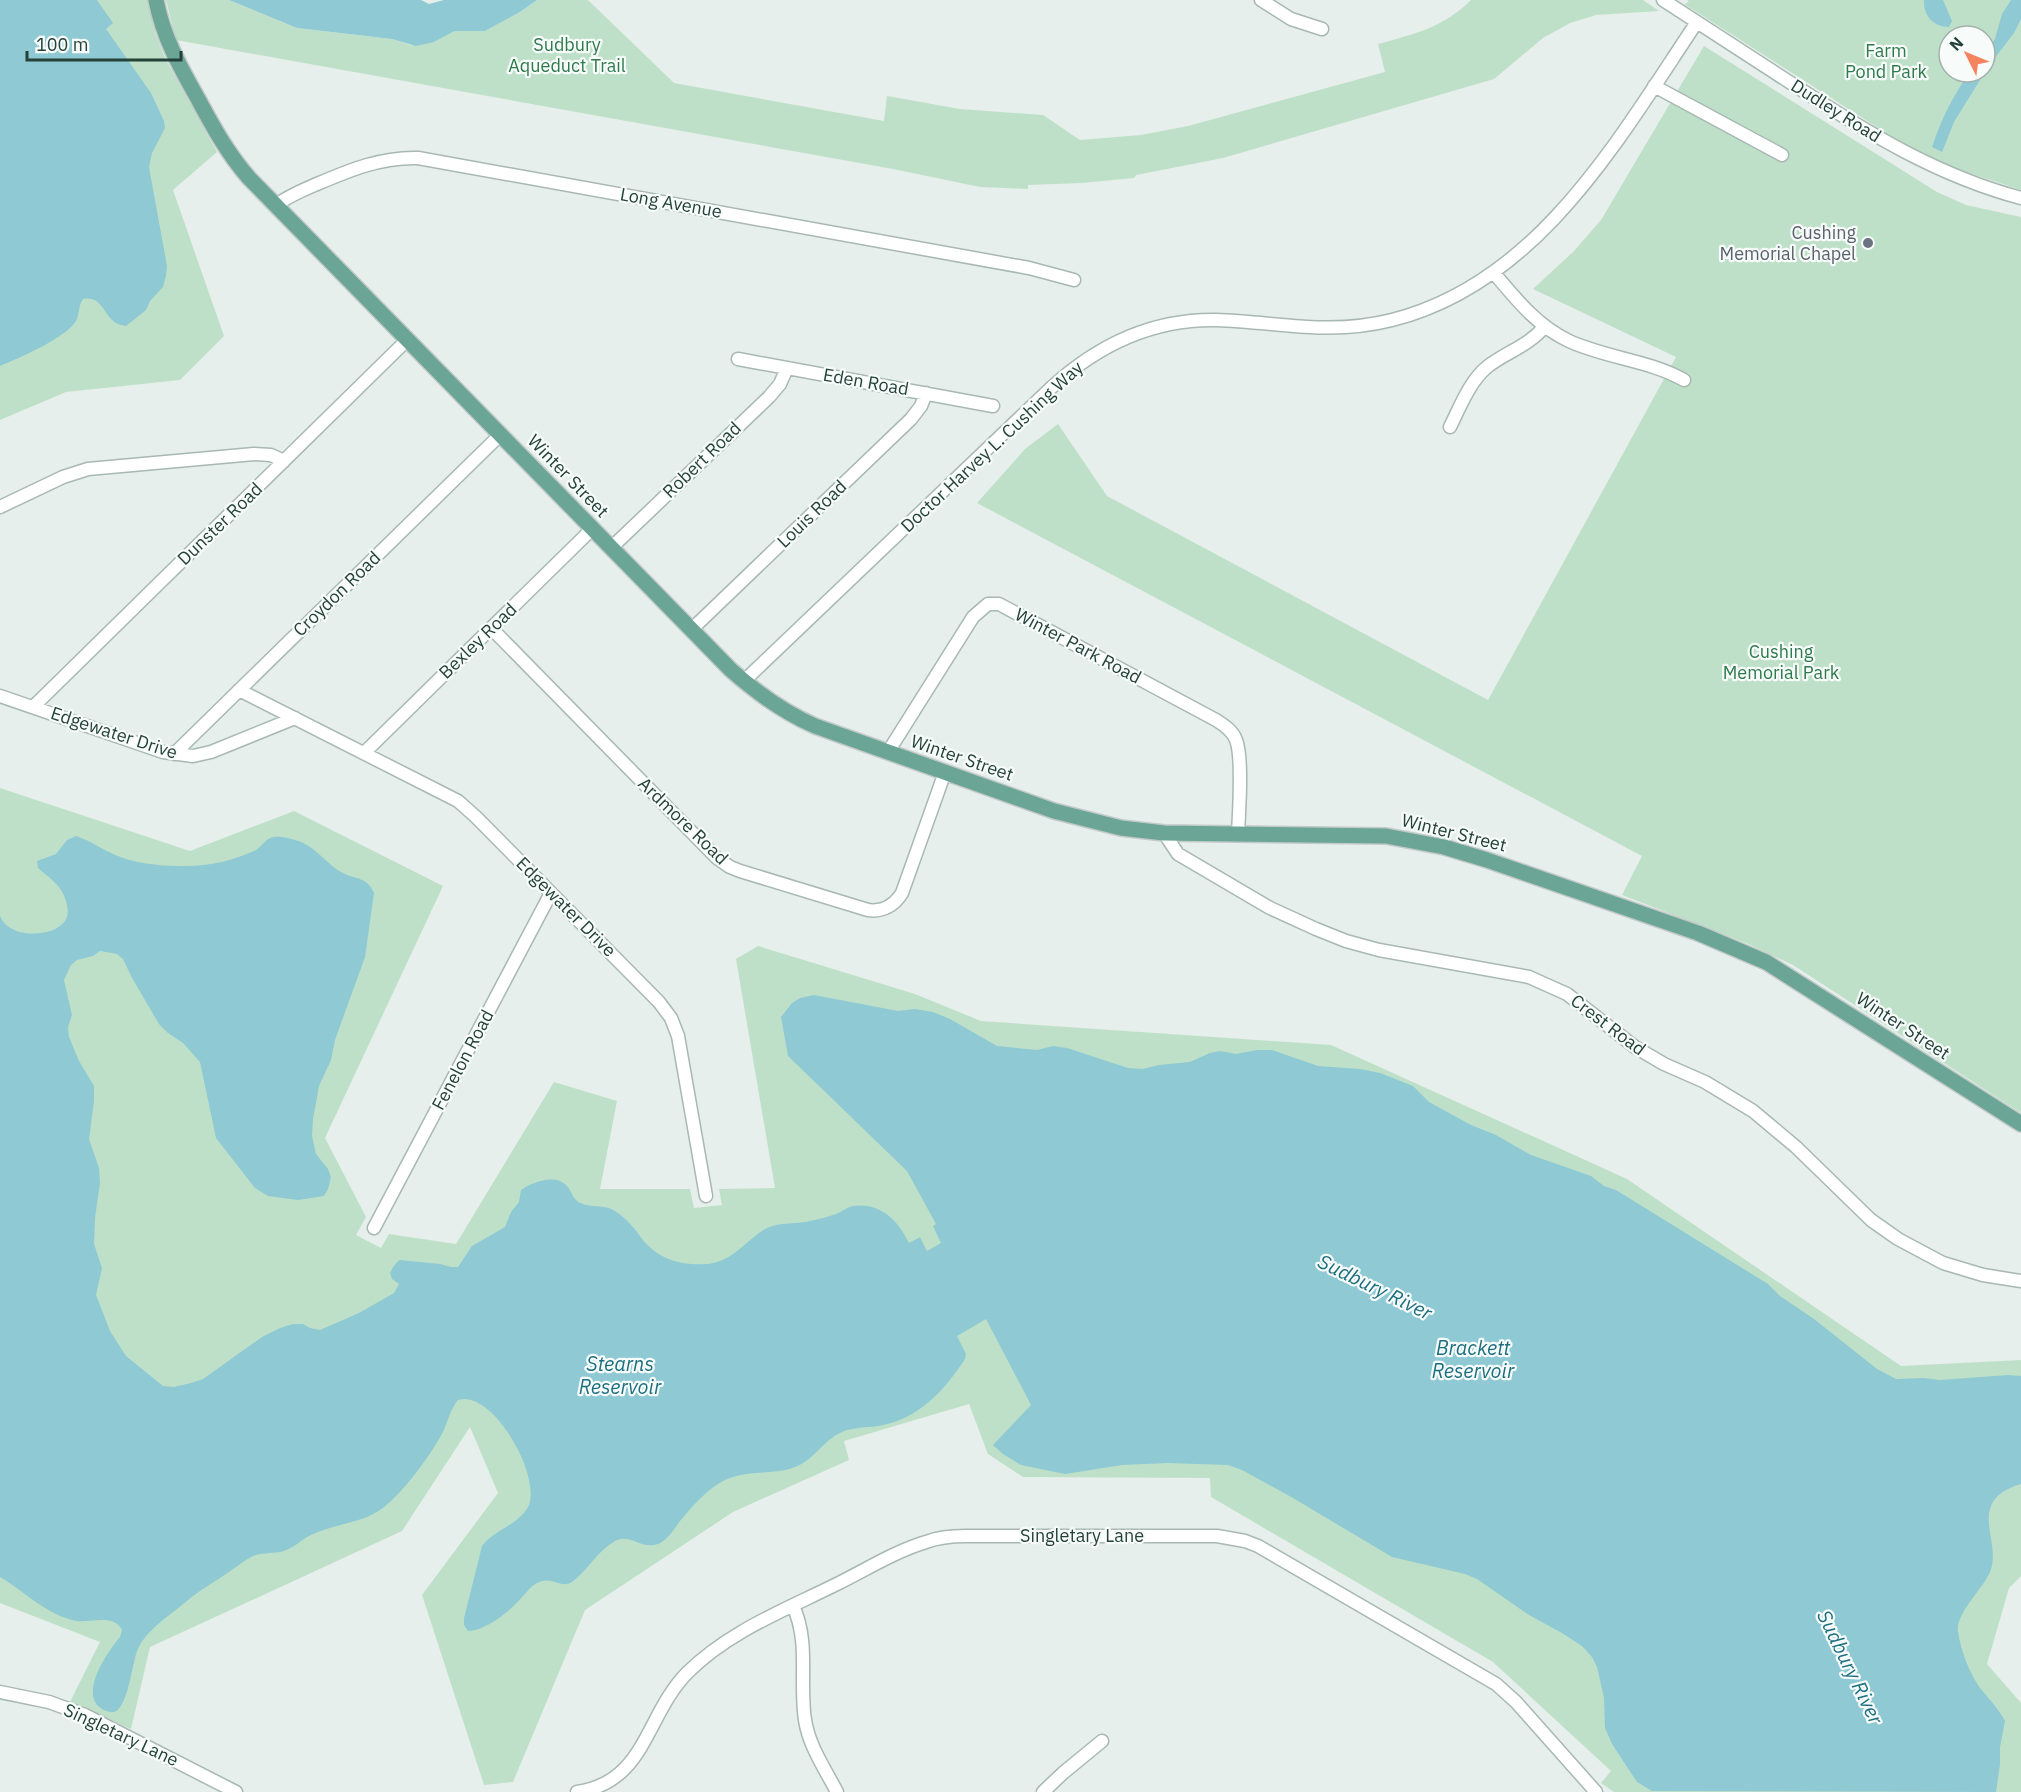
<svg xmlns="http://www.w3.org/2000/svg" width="2021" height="1792" font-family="'IBM Plex Sans',sans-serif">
	<rect width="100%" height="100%" fill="#e6efeb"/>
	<!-- green -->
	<path fill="#bfe0c8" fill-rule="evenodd" d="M0 0H148L155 32 165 58 217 152 173 190 224 336 180 380 66 392 0 420Z
		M166 0H229L297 28 392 39 411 45 434 42 455 31H485L520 12 537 0H588L674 83 884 121 887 96 960 109 1043 115 1080 140 1141 135 1188 126 1385 72 1378 44C1414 34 1443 28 1471 0H1643L1659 11 1596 15 1570 23 1543 38 1494 79 1223 158 1136 175 1134 178 1082 183 1028 185V189L980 187 893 169 176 40Z
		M1687 0H2021V190L1954 168 1894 138 1684 4 1689 2ZM1949 36H1985V72H1949Z
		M1704 46 1937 192 1966 205 2021 217V1113L1793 965 1746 943 1622 895 1642 856 977 503 1025 449 1058 424 1107 496 1488 700 1676 357 1533 289 1574 251 1601 220Z
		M0 788 190 851 294 811 443 886 325 1138 366 1217 356 1235 381 1248 389 1234 456 1244 554 1082 617 1101 600 1189H690L694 1208 722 1205 719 1189 775 1188 736 959 758 946 915 994 981 1021 1331 1045 1627 1179 1901 1366 2021 1360V1576L2009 1588 1987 1664 2021 1703V1792H1614L1601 1783 1611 1771 1493 1662 1211 1497 1210 1478 1023 1477 988 1454 969 1404 844 1441 849 1460 733 1512 585 1610 513 1782 484 1785 422 1595 498 1493 470 1427 402 1531 150 1647 131 1729 70 1702 100 1642 0 1603Z"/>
	<!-- water -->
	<path fill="#8ec9d4" d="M0 0H97L113 23 106 29 151 93 164 121 165 128 152 153 149 167 167 266 166 276 163 287 150 301 146 310 126 326C123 325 119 325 116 323 104 316 102 295 83 299 78 306 80 313 76 321 66 338 19 358 0 366Z
		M229 0H421L429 4 444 0H537L520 12 485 31H455L434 42 416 46 392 39 297 28Z
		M1924 0H1943L1952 21 1949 27C1933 27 1923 15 1924 0Z
		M2011 0H2021V19L2014 33 1985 71V53L1995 39 2002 14Z
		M1970 72H1985L1954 122 1942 152 1932 147C1941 120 1953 95 1970 72Z
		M76 836C89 840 100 848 113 854 132 863 159 866 180 866 206 867 233 861 256 850 263 846 265 838 274 837 282 836 293 839 301 842 316 848 327 864 341 872 355 880 367 876 374 893L365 957 335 1040 331 1060 319 1086 313 1119 312 1136 316 1154 328 1169 331 1177 328 1189 324 1196 298 1200 268 1196 255 1188 216 1138 200 1062 183 1043 168 1033 159 1024 132 978 123 959 117 954 100 951 93 956 77 960 71 965 64 980 72 1015 68 1027 69 1037 79 1061 94 1086V1101L89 1139 99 1168 100 1183 95 1218 94 1244 102 1268 96 1295 110 1331 126 1356 163 1386 174 1387 191 1383 203 1379 262 1337 280 1328 293 1324H303L310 1328 320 1330 359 1313 394 1293 399 1284 392 1279 390 1273 393 1267 399 1260 440 1264 451 1267H458L472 1246 505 1227 511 1212 519 1202 521 1190C532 1182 556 1173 567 1186 572 1191 572 1199 580 1203 592 1208 604 1204 615 1211 626 1218 635 1229 643 1240 659 1260 683 1266 708 1264 732 1261 744 1243 762 1231 777 1221 794 1225 810 1221 819 1219 828 1217 836 1214 842 1212 847 1207 853 1206 880 1202 898 1220 909 1243L920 1237 927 1251 941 1243 933 1226 936 1224 907 1171 788 1056 781 1017 792 1003 800 998 814 995 898 1011 915 1009 933 1012 950 1019 997 1046 1037 1050 1053 1046 1067 1048 1128 1068 1143 1069 1159 1065 1190 1062 1210 1053 1220 1051 1236 1054 1257 1050H1272L1318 1066 1360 1069 1380 1073 1413 1086 1429 1102 1471 1125 1496 1135 1531 1155 1591 1176 1604 1186 1616 1190 1768 1284 1780 1296 1814 1319 1877 1369 1896 1379 1924 1378 1940 1380 2008 1375 2021 1376V1484C2013 1486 2007 1489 2000 1494 1975 1515 2001 1545 1990 1572 1983 1589 1955 1614 1958 1632 1961 1651 1969 1672 1980 1688 1989 1699 1998 1708 2005 1721L2000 1747V1764L1996 1792 1652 1791 1637 1782 1612 1744 1605 1728 1604 1698 1597 1667 1592 1657 1582 1646 1562 1633 1529 1615 1477 1579 1465 1574 1392 1557 1293 1498 1242 1470 1228 1465 1168 1463 1122 1465 1065 1474 1021 1465 1003 1454 993 1445 1031 1405 986 1319 957 1336 966 1354 965 1359C944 1391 918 1420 878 1426 864 1428 850 1427 838 1434 822 1443 812 1461 795 1467 772 1476 746 1469 723 1481 706 1490 692 1507 680 1521 674 1529 668 1540 658 1544 640 1550 631 1533 615 1541 597 1551 588 1570 572 1582 559 1590 551 1573 534 1585 530 1587 528 1591 524 1595 511 1610 488 1630 468 1631L464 1625V1618L482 1546C494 1530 518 1525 528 1507 543 1478 493 1389 458 1400 450 1410 448 1421 443 1432 430 1456 402 1495 380 1510 359 1524 333 1524 311 1535 302 1539 294 1548 284 1551 274 1554 263 1552 253 1556 243 1561 235 1568 226 1574 213 1583 200 1590 188 1600 171 1615 146 1629 137 1651 132 1664 127 1717 110 1712 72 1703 107 1652 120 1637L122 1630C113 1612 89 1625 72 1620 43 1612 24 1591 0 1577V916C2 920 5 925 9 927 22 937 55 936 65 921 71 912 66 898 61 890 55 881 46 875 38 868L37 861 56 854 67 840Z"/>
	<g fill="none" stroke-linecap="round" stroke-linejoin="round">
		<!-- minor casing -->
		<g stroke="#a8b8b2" stroke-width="15">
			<path id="minor" d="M1261 0 1291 19 1322 29
				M1663 0C1707 29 1752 58 1797 87 1868 133 1938 176 2021 198
				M1654 86 1782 155
				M275 206C288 196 303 190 317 184 350 170 381 157 418 158L1029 268 1074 280
				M1494 273C1516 299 1537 326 1569 341 1606 358 1648 360 1684 380
				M738 359 993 406
				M1450 427C1460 407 1470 381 1487 367 1506 352 1529 346 1545 326
				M0 507 63 477 88 469 254 454 271 455 284 461
				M611 548 769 397 780 384 787 368
				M491 628 717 858 730 867 740 871 868 910C882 912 894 906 902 893L945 772
				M691 630 911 419 921 406 926 393
				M744 681 1052 387C1098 345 1153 319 1216 320 1279 322 1328 336 1392 320 1539 283 1619 138 1697 22
				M239 690 458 801 476 817 659 1002 671 1018 678 1036 706 1196
				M0 696 163 752 193 756 211 752 295 718
				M33 707 407 340
				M888 752 973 617 988 604H999L1216 720C1224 725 1233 731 1236 740 1243 757 1239 812 1238 834
				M364 753 592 529
				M174 754 500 435
				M1164 833 1178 854 1270 908 1316 929 1346 941 1379 950 1529 977 1567 994 1635 1047 1664 1064 1705 1082 1753 1111 1796 1147 1871 1220 1898 1239 1943 1263 1983 1275 2021 1281
				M374 1228 551 893
				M793 1606C810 1642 799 1682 805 1720 809 1746 825 1769 837 1792
				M0 1692 49 1702 85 1715 236 1792
				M577 1792C646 1782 645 1716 687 1673 729 1631 787 1609 839 1583 867 1569 896 1551 926 1542 939 1537 952 1536 966 1536H1217L1245 1541 1258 1546 1496 1684 1516 1702 1596 1792
				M1043 1792 1063 1773 1102 1741"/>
		</g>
		<!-- major casing -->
		<g stroke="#c2cac8" stroke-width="18">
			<path id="major" d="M156 0C163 37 180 67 198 99 213 127 228 154 249 178L731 670C757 693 783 712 815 726L1054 811 1121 828 1164 833 1386 836 1444 847 1487 860 1698 933 1766 962 2021 1124"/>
		</g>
		<!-- minor -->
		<use href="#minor" stroke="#fff" stroke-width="12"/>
		<!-- major -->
		<use href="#major" stroke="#6aa596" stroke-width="15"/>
	</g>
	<!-- markers -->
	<circle fill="#6b7280" stroke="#f7fbf9" stroke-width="2" cx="1868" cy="243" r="6"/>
	<g text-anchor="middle" stroke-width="4.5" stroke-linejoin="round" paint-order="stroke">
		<!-- park labels -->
		<g font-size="18" fill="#2d7a4b" stroke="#f7fbf9">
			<text x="567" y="51">Sudbury<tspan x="567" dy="21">Aqueduct Trail</tspan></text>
			<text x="1886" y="57">Farm<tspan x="1886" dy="21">Pond Park</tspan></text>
			<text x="1781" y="658">Cushing<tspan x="1781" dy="21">Memorial Park</tspan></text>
		</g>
		<!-- street labels -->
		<g font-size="18" fill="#24423a" stroke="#f7fbf9">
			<text transform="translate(1836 111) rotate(32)" y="6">Dudley Road</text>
			<text transform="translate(671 203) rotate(10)" y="6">Long Avenue</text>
			<text transform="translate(866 382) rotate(10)" y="6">Eden Road</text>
			<text transform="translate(992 447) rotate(-43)" y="6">Doctor Harvey L. Cushing Way</text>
			<text transform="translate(702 460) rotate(-44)" y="6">Robert Road</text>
			<text transform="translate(568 476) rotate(46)" y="6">Winter Street</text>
			<text transform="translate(812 514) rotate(-44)" y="6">Louis Road</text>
			<text transform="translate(220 524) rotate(-44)" y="6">Dunster Road</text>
			<text transform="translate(337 594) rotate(-44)" y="6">Croydon Road</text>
			<text transform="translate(478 641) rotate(-44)" y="6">Bexley Road</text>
			<text transform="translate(1078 646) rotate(28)" y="6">Winter Park Road</text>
			<text transform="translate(114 733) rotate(18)" y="6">Edgewater Drive</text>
			<text transform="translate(962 758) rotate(19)" y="6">Winter Street</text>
			<text transform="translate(683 821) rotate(44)" y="6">Ardmore Road</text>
			<text transform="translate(1454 833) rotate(14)" y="6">Winter Street</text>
			<text transform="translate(566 907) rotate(45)" y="6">Edgewater Drive</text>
			<text transform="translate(1608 1025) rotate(37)" y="6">Crest Road</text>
			<text transform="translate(1903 1026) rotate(33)" y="6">Winter Street</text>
			<text transform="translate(463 1060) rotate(-62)" y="6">Fenelon Road</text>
			<text x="1082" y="1542">Singletary Lane</text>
			<text transform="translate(121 1735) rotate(25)" y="6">Singletary Lane</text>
		</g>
		<!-- worship labels -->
		<g font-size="18" fill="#5b616d" stroke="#f7fbf9" text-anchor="end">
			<text x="1856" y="239">Cushing<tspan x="1856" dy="21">Memorial Chapel</tspan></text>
		</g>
		<!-- water labels -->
		<g font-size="20" font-style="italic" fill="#1c6f80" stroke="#f7fbf9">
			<text transform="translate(1375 1287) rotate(26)" y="7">Sudbury River</text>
			<text x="1473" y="1355">Brackett<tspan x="1473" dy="23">Reservoir</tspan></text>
			<text x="620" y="1371">Stearns<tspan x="620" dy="23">Reservoir</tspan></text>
			<text transform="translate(1850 1667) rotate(64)" y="7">Sudbury River</text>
		</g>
	</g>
	<!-- north arrow -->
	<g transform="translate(1967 54) rotate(313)"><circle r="28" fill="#f7fbf9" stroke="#a3b1ad" stroke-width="1.5"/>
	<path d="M0-4.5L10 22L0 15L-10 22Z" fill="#f4845f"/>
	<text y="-9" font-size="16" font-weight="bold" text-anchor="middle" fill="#24423a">N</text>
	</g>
	<!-- scale -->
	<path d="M27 51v9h154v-9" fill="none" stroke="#24423a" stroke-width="3"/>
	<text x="36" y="51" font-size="18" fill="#24423a" stroke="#f7fbf9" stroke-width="4.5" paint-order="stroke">100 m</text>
</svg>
